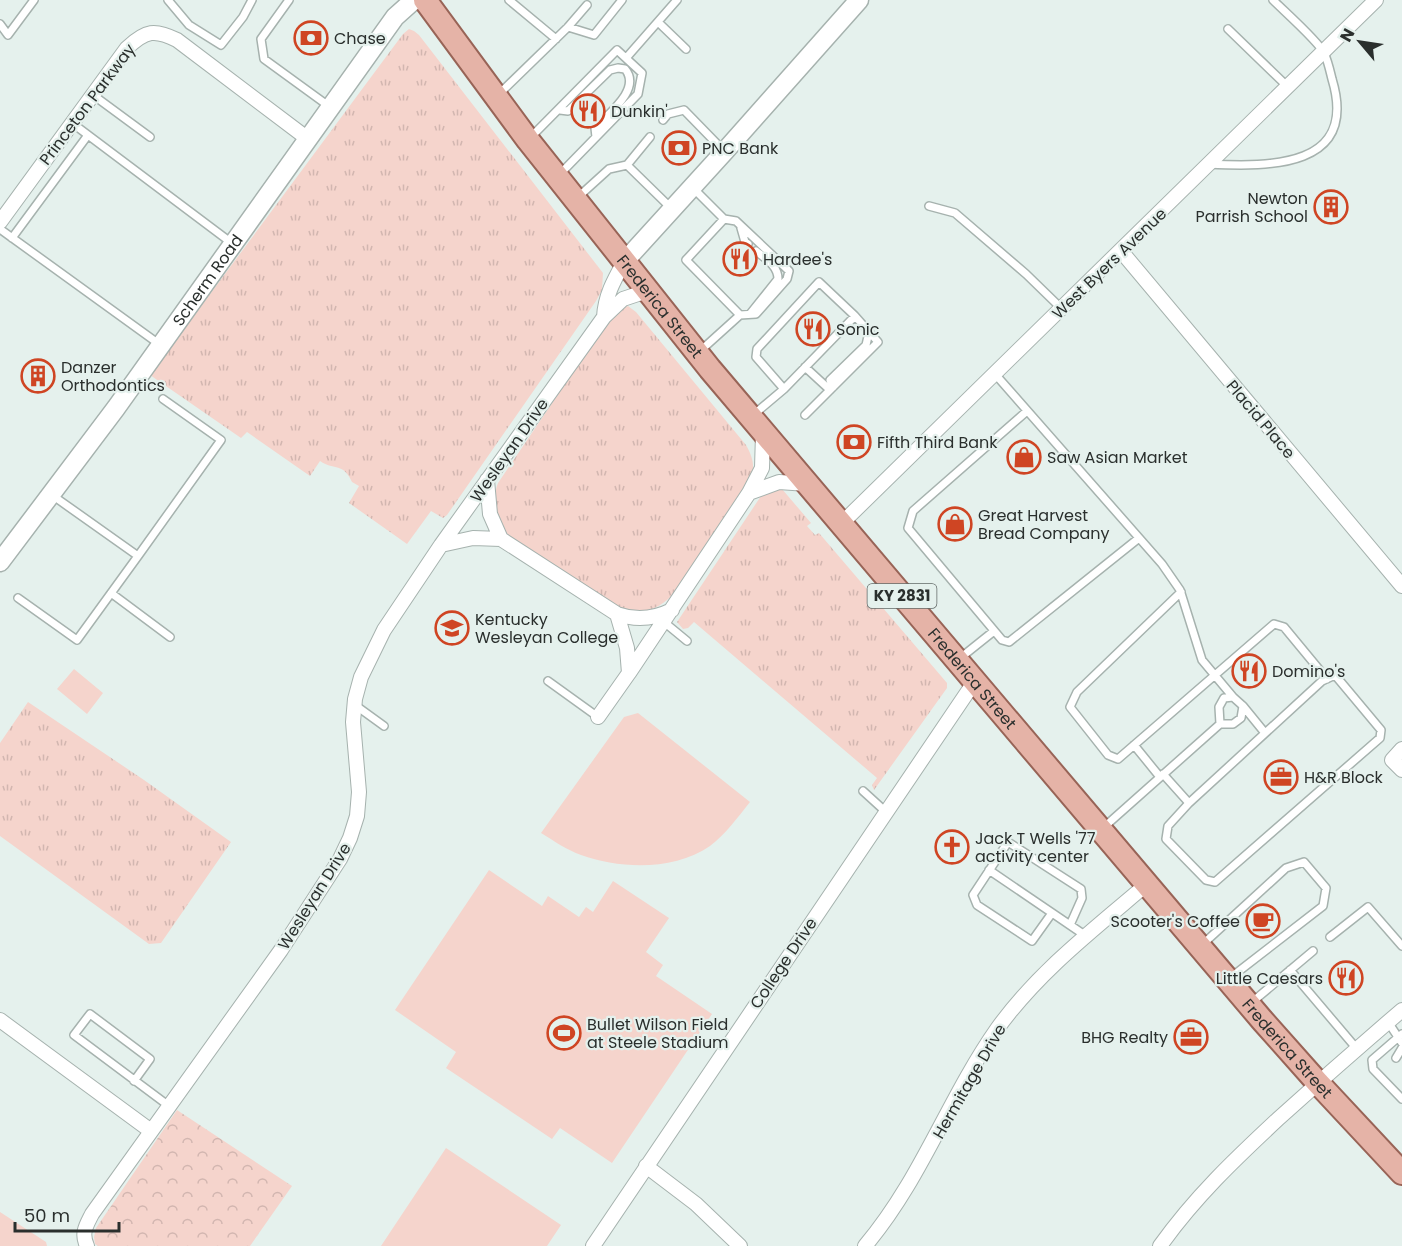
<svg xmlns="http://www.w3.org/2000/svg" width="1402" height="1246" font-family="Poppins,sans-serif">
	<defs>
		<pattern id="grass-tufts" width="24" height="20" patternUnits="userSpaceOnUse" patternTransform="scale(1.5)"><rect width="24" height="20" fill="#f5d4cc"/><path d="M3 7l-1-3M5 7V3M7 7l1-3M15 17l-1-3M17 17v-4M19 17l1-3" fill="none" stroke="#d2b6b0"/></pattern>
		<pattern id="forest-crowns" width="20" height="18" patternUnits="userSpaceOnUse" patternTransform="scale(1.5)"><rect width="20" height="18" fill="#f5d4cc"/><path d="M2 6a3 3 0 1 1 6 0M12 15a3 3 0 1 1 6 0" fill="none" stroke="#d2b6b0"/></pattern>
	</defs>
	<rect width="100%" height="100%" fill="#e5f1ed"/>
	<!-- grass -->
	<path fill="url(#grass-tufts)" d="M409 29 414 31 419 35 603 273 602 290 596 301 447 515 443 518 431 511 407 544 349 503 359 486 352 482C343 462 335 471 320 461L310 476 247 432 241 438 150 375 403 34Z
		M628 306 636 312 746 445C754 459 756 470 748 484L673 594C660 609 645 613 625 612L507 535C497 519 491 500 498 483L609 319 621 308Z
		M771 488 782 489 811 523 807 526 815 535 819 533 947 683V688L874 790 872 785 877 778 694 622 688 628 683 629 677 622 761 496Z
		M28 702 144 780 231 842 161 943 149 944 0 836V743Z"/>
	<!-- forest -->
	<path fill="url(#forest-crowns)" d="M177 1110 292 1186 250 1246H98L95 1244 94 1237 96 1228Z"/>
	<!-- pitch -->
	<path fill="#f5d4cc" d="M74 669 103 693 87 714 57 689Z
		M638 713 750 802C738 817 725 835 710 846 674 871 620 869 581 855 567 850 554 841 541 833L624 717Z
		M489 870 542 906 548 896 579 917 586 907 593 912 613 881 669 918 646 952 663 965 656 976 712 1014 612 1163 560 1128 552 1139 446 1068 456 1052 395 1010Z
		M446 1148 561 1225 547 1246H381Z
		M0 1212 46 1242 47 1246H0Z"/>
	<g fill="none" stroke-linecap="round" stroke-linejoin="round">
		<!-- service casing -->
		<g stroke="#a6b2ae" stroke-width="10">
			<path id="service" d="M168 0 189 25 221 45 243 17 252 0
				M289 0 261 39 264 59 330 107
				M509 0 556 39
				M658 22 686 49
				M0 24 8 35 34 0
				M568 27 594 35 622 0
				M1228 29 1288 87
				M627 57 677 0
				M93 95 150 137
				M498 95 568 27 587 5
				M560 110 568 111 610 70 618 68 625 69C642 89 608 114 595 128L596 137
				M663 120 668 114 684 110 723 150
				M72 123 233 244
				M530 138 617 50 642 73 638 94 559 175
				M1209 164C1270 167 1359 168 1332 79 1330 71 1328 61 1324 53 1319 42 1284 11 1273 0
				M627 165 650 137
				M692 187 724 219 686 260 740 315 699 352
				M577 198 609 169 627 165 672 209
				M929 206 955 213 1026 274 1062 309
				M724 219 736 221 789 271 787 279 756 314 740 315
				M741 228 745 242 748 244
				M0 229 159 344
				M12 238 88 135
				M750 314 778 279C778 266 766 259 756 251
				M805 367 830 390
				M995 374 1162 564 1180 590 1202 660 1233 697
				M833 387 830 380 866 345 869 332
				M1027 411 913 511 908 528 1002 640 1009 642 1139 538
				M805 415 878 342 855 316
				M752 416 784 389 855 316 819 282 757 349 756 357 784 389
				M59 500 138 556 221 440 163 399
				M1181 592 1077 692 1070 707 1108 755 1118 759 1274 624 1284 627 1327 679
				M111 593 170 637
				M18 598 77 640 138 556
				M664 622 687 641
				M959 659 994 631
				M548 681 598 717
				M355 705 384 726
				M1243 706 1265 733
				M1134 745 1160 777
				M1163 774 1189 803 1168 826 1166 839 1206 880 1215 882 1380 738 1381 730 1335 675 1322 681 1189 803
				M863 791 886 812
				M1103 828 1220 724H1233L1241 718 1243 706 1233 697 1224 698 1219 707 1220 724
				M989 870 1086 936
				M1052 913 1032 941 977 905 973 895 1008 842 1081 889 1082 898 1070 925
				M1330 937 1368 907 1402 946
				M1203 944 1286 868 1304 862 1326 888 1323 906 1230 978
				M1290 970 1357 1049
				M1251 1003 1313 951
				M1388 1022 1402 1043
				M1402 1034 1372 1060 1373 1069 1402 1099
				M1396 1058 1402 1048
				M134 1081 150 1059 90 1014 74 1035 169 1106"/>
		</g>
		<!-- minor casing -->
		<g stroke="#a6b2ae" stroke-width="16">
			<path id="minor" d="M0 222 127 48C146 30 155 29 177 40L308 139
				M1121 251 1402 586
				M604 317 623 299 647 291
				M487 480 490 514 501 539
				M749 493 762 468 763 434
				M841 524 1376 0
				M441 545 473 538 501 539 617 614 627 648 629 673 598 717
				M617 614C637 621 654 619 672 610
				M629 673 749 493 779 482 807 484
				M1402 749 1392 760 1402 770
				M0 1020 151 1131
				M646 1166 696 1204 740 1246
				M87 1246C81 1233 86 1226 92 1214L281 950 340 859 350 838 357 816 359 792 353 722 355 699 361 677 384 630 441 545 604 317C605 296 614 280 624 262
				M593 1246 975 681
				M865 1246C921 1180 948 1099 997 1029 1038 972 1094 929 1147 884
				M1160 1246C1195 1197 1234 1160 1278 1119 1319 1082 1360 1046 1402 1010"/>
		</g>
		<!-- tertiary casing -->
		<g stroke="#a6b2ae" stroke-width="21">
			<g id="tertiary">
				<path d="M624 262 725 151 859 0"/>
				<path id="s1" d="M0 562 116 408 395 17 414 0"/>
			</g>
		</g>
		<!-- primary casing -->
		<g stroke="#986457" stroke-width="26">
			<g id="primary">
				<path id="s2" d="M425 0 528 140 710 369 1262 1020 1318 1083 1402 1173"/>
			</g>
		</g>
		<!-- service -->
		<use href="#service" stroke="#fff" stroke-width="7"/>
		<!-- minor -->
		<use href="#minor" stroke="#fff" stroke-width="14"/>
		<!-- tertiary -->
		<use href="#tertiary" stroke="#fff" stroke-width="18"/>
		<!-- primary -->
		<use href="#primary" stroke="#e5b3a7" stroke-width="22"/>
	</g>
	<!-- icons -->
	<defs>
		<g id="bank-ring" transform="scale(1.725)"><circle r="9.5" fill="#e5f1ed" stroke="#cf4523" stroke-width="1.5"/><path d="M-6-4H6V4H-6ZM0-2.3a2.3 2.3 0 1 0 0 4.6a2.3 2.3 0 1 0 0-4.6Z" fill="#cf4523"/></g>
		<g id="restaurant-ring" transform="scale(1.725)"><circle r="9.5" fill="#e5f1ed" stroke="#cf4523" stroke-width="1.5"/><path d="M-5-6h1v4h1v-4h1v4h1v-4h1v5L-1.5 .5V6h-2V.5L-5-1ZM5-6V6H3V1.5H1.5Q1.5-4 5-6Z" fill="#cf4523"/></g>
		<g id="building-ring" transform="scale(1.725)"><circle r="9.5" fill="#e5f1ed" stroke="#cf4523" stroke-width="1.5"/><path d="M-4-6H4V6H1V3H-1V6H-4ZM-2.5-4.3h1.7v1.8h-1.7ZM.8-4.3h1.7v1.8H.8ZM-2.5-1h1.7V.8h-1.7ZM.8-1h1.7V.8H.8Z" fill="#cf4523"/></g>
		<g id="shop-ring" transform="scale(1.725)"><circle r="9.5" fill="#e5f1ed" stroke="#cf4523" stroke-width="1.5"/><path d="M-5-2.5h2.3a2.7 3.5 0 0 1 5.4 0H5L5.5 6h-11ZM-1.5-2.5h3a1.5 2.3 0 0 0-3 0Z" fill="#cf4523"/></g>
		<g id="university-ring" transform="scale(1.725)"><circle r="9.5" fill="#e5f1ed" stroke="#cf4523" stroke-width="1.5"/><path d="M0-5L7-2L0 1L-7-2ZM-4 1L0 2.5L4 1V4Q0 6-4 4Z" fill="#cf4523"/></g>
		<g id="office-ring" transform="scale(1.725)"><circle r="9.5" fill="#e5f1ed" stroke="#cf4523" stroke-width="1.5"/><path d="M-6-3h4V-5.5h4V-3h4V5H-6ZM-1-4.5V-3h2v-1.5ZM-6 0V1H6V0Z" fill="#cf4523"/></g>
		<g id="church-ring" transform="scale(1.725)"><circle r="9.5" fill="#e5f1ed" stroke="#cf4523" stroke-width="1.5"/><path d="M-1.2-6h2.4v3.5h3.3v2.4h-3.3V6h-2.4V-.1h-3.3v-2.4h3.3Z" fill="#cf4523"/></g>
		<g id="cafe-ring" transform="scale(1.725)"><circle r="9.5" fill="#e5f1ed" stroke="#cf4523" stroke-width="1.5"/><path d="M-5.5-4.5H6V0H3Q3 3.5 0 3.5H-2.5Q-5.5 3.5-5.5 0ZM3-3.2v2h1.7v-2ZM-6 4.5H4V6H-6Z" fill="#cf4523"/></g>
		<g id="stadium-ring" transform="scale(1.725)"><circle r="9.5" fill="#e5f1ed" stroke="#cf4523" stroke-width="1.5"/><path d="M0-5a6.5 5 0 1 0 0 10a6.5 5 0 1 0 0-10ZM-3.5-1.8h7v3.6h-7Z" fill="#cf4523"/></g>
	</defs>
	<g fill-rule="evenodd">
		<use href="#bank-ring" x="311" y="38"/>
		<use href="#restaurant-ring" x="588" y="111"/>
		<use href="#bank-ring" x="679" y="148"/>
		<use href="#building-ring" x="1331" y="207"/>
		<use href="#restaurant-ring" x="740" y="259"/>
		<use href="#restaurant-ring" x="813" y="329"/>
		<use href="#building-ring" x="38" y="376"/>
		<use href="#bank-ring" x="854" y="442"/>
		<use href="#shop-ring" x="1024" y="457"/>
		<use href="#shop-ring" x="955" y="524"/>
		<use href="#university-ring" x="452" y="628"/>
		<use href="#restaurant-ring" x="1249" y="671"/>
		<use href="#office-ring" x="1281" y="777"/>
		<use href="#church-ring" x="952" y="847"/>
		<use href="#cafe-ring" x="1263" y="921"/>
		<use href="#restaurant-ring" x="1346" y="978"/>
		<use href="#stadium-ring" x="564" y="1033"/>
		<use href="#office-ring" x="1191" y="1037"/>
	</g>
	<g text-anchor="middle" stroke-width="4.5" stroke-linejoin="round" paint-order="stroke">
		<!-- shield labels -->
		<rect fill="#e5f1ed" stroke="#626967" stroke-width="1.5" x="867.5" y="584" width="69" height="24" rx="4.5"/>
		<g font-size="15" font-weight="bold" fill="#2a2f2d">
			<text x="902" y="601">KY 2831</text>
		</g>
		<!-- poi labels -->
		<g font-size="16" fill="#2a2f2d" stroke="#e5f1ed" text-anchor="start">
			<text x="334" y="44">Chase</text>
			<text x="611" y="117">Dunkin'</text>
			<text x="702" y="154">PNC Bank</text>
			<text x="1308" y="204" text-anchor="end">Newton<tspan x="1308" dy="18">Parrish School</tspan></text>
			<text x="763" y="265">Hardee's</text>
			<text x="836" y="335">Sonic</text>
			<text x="61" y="373">Danzer<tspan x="61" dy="18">Orthodontics</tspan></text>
			<text x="877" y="448">Fifth Third Bank</text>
			<text x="1047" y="463">Saw Asian Market</text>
			<text x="978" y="521">Great Harvest<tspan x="978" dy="18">Bread Company</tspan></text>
			<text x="475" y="625">Kentucky<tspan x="475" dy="18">Wesleyan College</tspan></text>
			<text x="1272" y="677">Domino's</text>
			<text x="1304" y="783">H&amp;R Block</text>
			<text x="975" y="844">Jack T Wells '77<tspan x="975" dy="18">activity center</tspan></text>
			<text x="1240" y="927" text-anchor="end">Scooter's Coffee</text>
			<text x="1323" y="984" text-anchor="end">Little Caesars</text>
			<text x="587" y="1030">Bullet Wilson Field<tspan x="587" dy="18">at Steele Stadium</tspan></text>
			<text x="1168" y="1043" text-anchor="end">BHG Realty</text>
		</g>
		<!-- street labels -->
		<g font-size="16" fill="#2a2f2d" stroke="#e5f1ed">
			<text transform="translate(87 104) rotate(-53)" y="6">Princeton Parkway</text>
			<text transform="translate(1109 263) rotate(-44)" y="6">West Byers Avenue</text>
			<text dy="6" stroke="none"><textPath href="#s1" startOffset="350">Scherm Road</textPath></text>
			<text dy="6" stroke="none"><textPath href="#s2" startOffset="386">Frederica Street</textPath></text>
			<text transform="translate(1261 419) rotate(50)" y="6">Placid Place</text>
			<text transform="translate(509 450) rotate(-55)" y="6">Wesleyan Drive</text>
			<text dy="6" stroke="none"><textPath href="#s2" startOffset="872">Frederica Street</textPath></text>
			<text transform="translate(314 896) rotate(-58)" y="6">Wesleyan Drive</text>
			<text transform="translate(783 963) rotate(-56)" y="6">College Drive</text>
			<text dy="6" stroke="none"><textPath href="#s2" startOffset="1358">Frederica Street</textPath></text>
			<text transform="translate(969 1081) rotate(-60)" y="6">Hermitage Drive</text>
		</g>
	</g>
	<!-- north arrow -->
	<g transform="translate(1360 42) rotate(299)" stroke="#e5f1ed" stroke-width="4.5" paint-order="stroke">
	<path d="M0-4.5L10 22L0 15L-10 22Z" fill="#2a2f2d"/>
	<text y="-9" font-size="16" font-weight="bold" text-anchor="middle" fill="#2a2f2d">N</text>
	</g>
	<!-- scale -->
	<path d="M15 1222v9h104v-9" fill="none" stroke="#2a2f2d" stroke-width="3"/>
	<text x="24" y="1222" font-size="18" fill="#2a2f2d" stroke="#e5f1ed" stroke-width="4.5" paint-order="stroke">50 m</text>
</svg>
